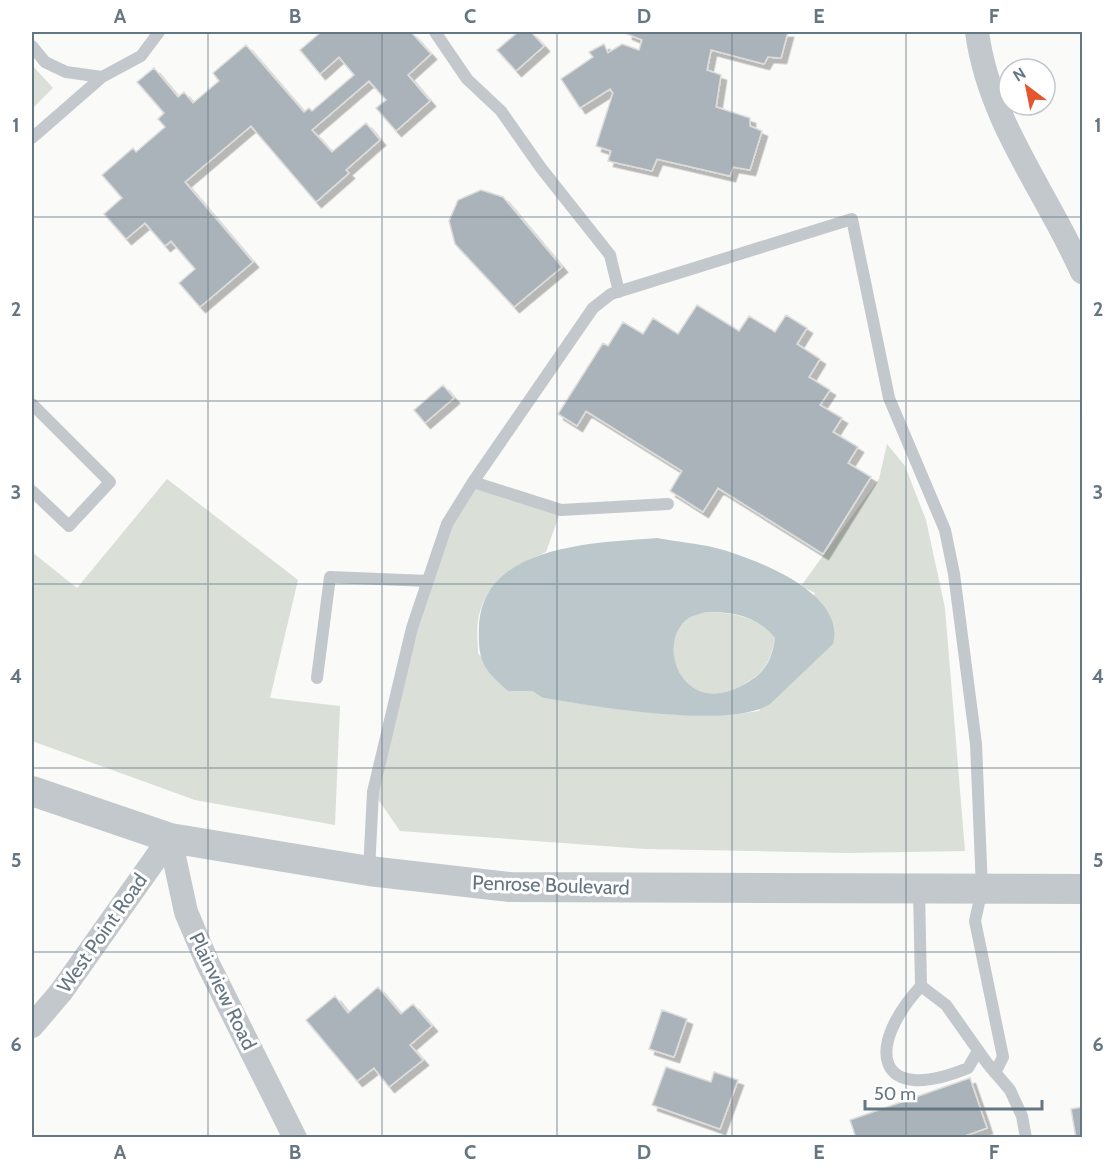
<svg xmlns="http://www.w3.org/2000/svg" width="1114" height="1169" font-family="Cabin,sans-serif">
	<defs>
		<filter id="shadow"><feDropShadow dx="5.5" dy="5.5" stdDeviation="0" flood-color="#0004"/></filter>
	</defs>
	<rect width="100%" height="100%" fill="#fafaf8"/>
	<!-- green -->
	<path fill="#dadfd7" d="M32 65 53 88 32 109Z
		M887 444 905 466 926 520 945 608 965 851 847 853 645 849 400 831 373 792 412 628 447 524 473 482 561 510 546 552C517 566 487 580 479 615 476 626 478 641 478 653L508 691H532L543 698C614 709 688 722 759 711L815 593 801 586 879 479Z
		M167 479 298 580 270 698 340 706 335 825 195 800 32 741V552L77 588Z
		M706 612C734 613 757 616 775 638 771 661 764 673 743 685 681 719 653 640 689 618 694 615 701 614 706 612Z"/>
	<!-- water -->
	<path fill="#bbc7cb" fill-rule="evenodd" d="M657 538C676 542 697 543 716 548 754 558 847 593 833 644L770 704C729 730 593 706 543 698L532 691H508C483 669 478 662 479 628 481 544 596 543 657 538ZM706 612C734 612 757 616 775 638 772 661 764 674 743 685 681 719 654 641 689 618 694 615 701 614 706 612Z"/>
	<!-- building -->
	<path fill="#aab3b9" stroke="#dcdcda" stroke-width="1.5" filter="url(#shadow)" d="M321 32H411L431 54 408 75 430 101 396 131 376 108 386 100 369 81 312 130 332 152 366 123 380 140 346 170 349 173 316 202 251 126 185 182 253 262 200 307 179 283 195 269 171 241 165 246 145 223 126 239 104 214 122 198 102 175 133 148 136 152 165 127 158 119 164 113 137 82 154 68 178 97 184 92 193 103 219 81 213 73 246 45 304 112 309 108 312 111 354 75 339 57 320 74 300 50Z
		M518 32H531L544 46 516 71 497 50Z
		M627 32H788L781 58 768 57 764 64 711 50 707 70 721 75 716 107 750 118V126L762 131 750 170 733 167 730 176 657 159 652 171 608 161 611 151 596 146 613 93 610 89 580 108 561 79 593 57 589 52 604 44 608 53 622 44 639 50 642 40 627 34Z
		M481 190 503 197 562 267 514 307 455 244 449 221 458 200Z
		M697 305 739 331 749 316 775 332 786 315 807 328 797 344 820 359 809 377 830 390 820 405 842 418 833 432 858 447 848 463 871 477 823 554 718 488 703 512 670 491 682 471 586 411 577 426 558 414 603 343 608 346 623 322 643 334 653 318 678 334Z
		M443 385 454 398 425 423 414 410Z
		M378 987 401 1014 413 1004 432 1026 410 1045 423 1060 389 1087 374 1068 357 1081 306 1020 335 996 348 1013Z
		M662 1010 687 1019 674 1057 649 1049Z
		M666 1067 711 1082 714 1072 738 1080 720 1129 652 1105Z
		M970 1078 987 1128 959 1138H856L850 1120Z
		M1082 1107V1138H1076L1071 1109Z"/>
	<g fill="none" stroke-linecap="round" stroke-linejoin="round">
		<!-- service -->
		<path stroke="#c3c8cc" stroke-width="12" d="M435 32 467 79 501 111 541 168 610 255 619 292
			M32 46 45 62 66 72 102 77 141 56 159 32
			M32 138 102 77
			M32 404 110 482 69 526 32 491
			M473 482 561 510 668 504
			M317 678 330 577 428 581
			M369 870 373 792 412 628 447 524 473 482 593 308 611 294 852 219 889 398 945 530 954 574 976 744 982 889 975 921 1003 1057 995 1073
			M919 889 921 986 946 1005 987 1063 1010 1090 1022 1116 1026 1138
			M921 986C864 1048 876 1106 968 1068L978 1051"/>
		<!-- minor -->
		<path stroke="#c3c8cc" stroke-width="24" d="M977 32C989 122 1046 191 1082 272
			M170 838 186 912 208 964 295 1138
			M32 1026 61 992 170 838"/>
		<!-- tertiary -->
		<path stroke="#c3c8cc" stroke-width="30" d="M32 791 170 838 369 871 510 887 1082 889"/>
	</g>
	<!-- grid -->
	<path fill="none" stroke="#657683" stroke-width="1.5" stroke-opacity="0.55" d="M208 32V1138M382 32V1138M557 32V1138M732 32V1138M906 32V1138M32 217H1082M32 401H1082M32 584H1082M32 768H1082M32 952H1082"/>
	<g text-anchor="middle" stroke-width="6" stroke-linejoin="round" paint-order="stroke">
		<!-- street labels -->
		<g font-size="20" fill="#657683" stroke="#fff">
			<text transform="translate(551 885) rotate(2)" y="7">Penrose Boulevard</text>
			<text transform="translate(102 933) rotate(-55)" y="7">West Point Road</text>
			<text transform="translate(223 991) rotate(64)" y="7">Plainview Road</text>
		</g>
	</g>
	<!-- border -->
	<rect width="1114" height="1169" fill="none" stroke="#ffffff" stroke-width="66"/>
	<!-- north arrow -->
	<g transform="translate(1027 87) rotate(328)"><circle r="28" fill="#ffffff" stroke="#c1c8cd" stroke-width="1.5"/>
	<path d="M0-4.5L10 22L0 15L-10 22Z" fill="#e4572e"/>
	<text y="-9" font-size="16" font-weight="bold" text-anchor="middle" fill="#657683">N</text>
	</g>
	<!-- scale -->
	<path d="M865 1100v9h177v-9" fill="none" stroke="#657683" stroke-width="3"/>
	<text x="874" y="1100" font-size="18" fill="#657683" stroke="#ffffff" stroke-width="4.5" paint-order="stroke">50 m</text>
	<rect x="33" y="33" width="1048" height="1103" fill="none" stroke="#657683" stroke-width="2"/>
	<g font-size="20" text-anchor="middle" font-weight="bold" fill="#657683">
		<text x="120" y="23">A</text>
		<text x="295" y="23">B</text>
		<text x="470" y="23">C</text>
		<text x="644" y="23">D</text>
		<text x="819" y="23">E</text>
		<text x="994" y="23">F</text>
		<text x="16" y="132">1</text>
		<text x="1098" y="132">1</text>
		<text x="16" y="316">2</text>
		<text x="1098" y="316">2</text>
		<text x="16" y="499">3</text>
		<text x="1098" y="499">3</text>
		<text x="16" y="683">4</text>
		<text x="1098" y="683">4</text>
		<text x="16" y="867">5</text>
		<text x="1098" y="867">5</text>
		<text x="16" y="1051">6</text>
		<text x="1098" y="1051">6</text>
		<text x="120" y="1159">A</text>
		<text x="295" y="1159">B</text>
		<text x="470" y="1159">C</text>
		<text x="644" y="1159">D</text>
		<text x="819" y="1159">E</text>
		<text x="994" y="1159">F</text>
	</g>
</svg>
